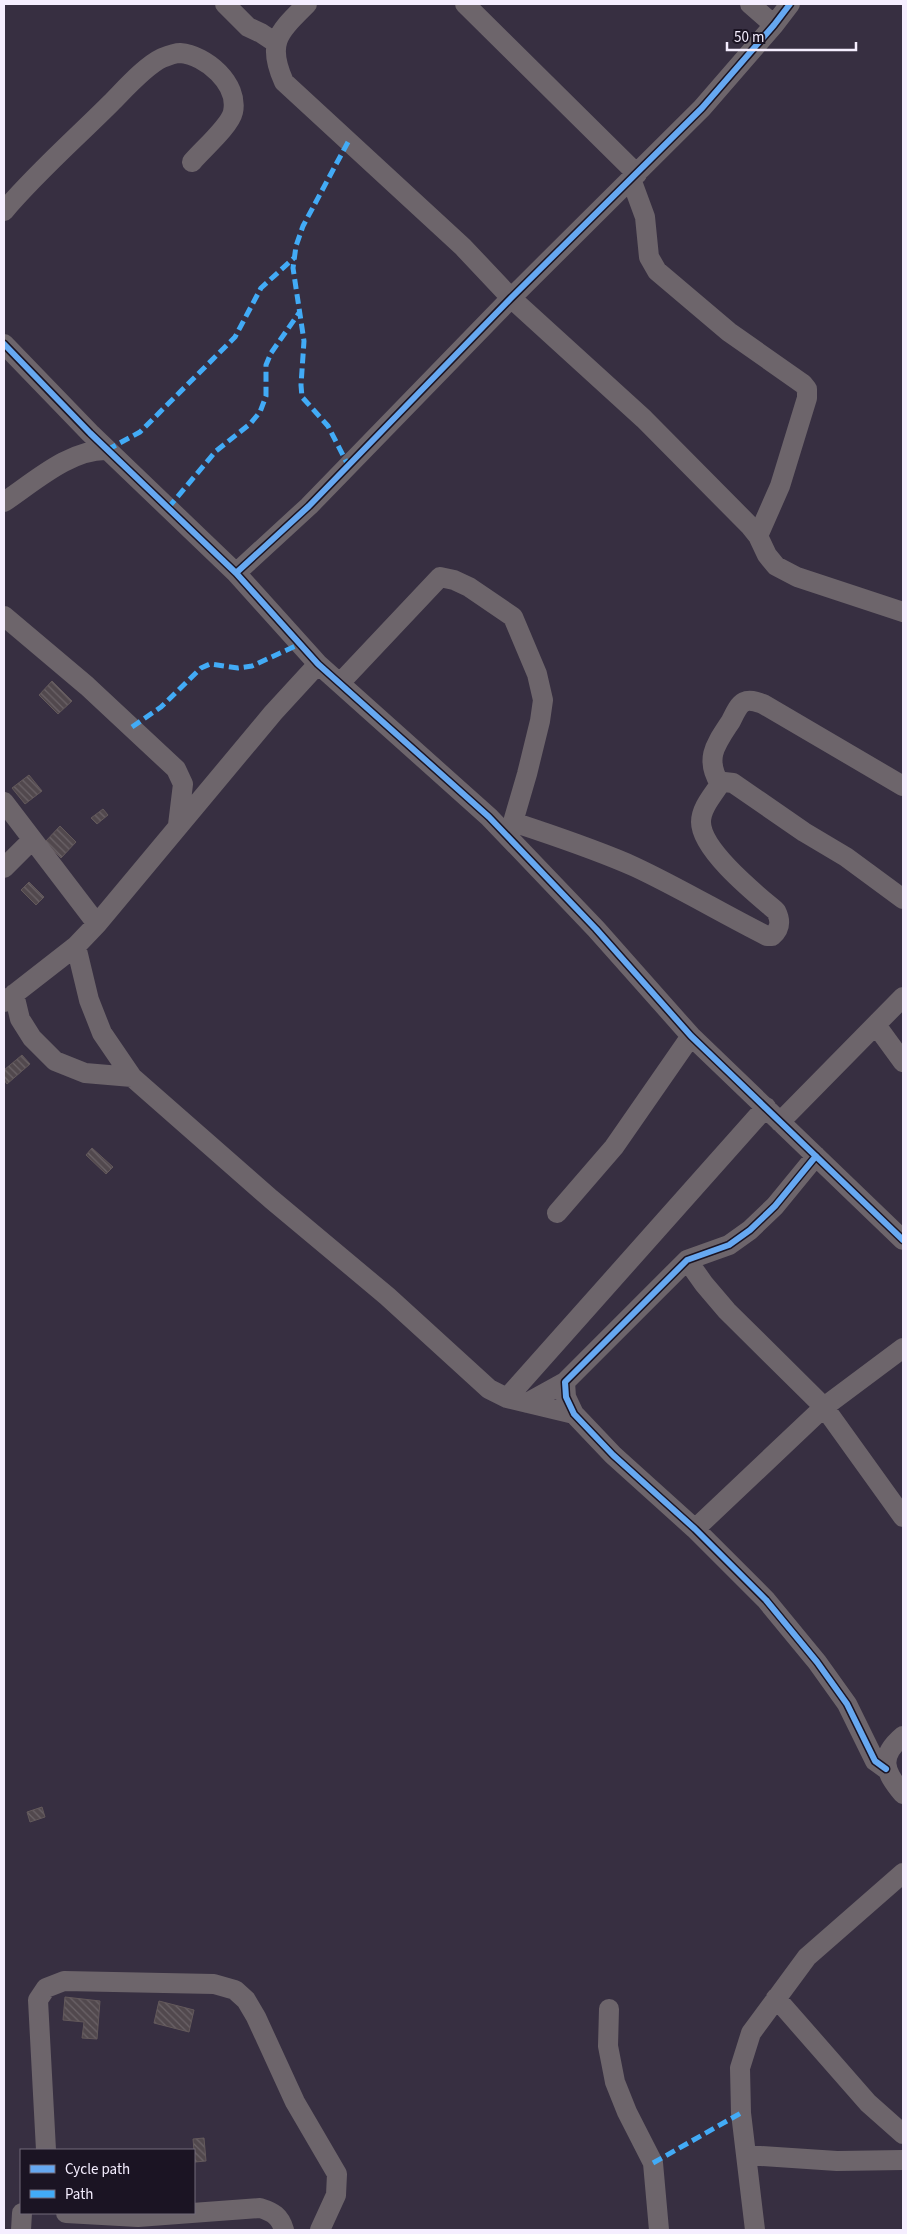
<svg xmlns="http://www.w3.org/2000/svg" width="907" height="2234" font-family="'Source Sans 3',sans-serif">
	<defs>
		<pattern id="building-back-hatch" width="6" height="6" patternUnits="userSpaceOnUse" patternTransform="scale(1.25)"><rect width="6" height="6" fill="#51484d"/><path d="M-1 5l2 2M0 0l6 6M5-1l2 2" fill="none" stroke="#6b6368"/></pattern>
	</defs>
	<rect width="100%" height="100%" fill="#372f41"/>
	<!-- building -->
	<path fill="url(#building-back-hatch)" stroke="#63595b" d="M52 681 72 701 58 714 39 695Z
		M29 775 42 791 25 804 12 788Z
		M103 809 108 815 97 824 91 818Z
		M60 826 76 842 61 858 45 842Z
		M29 882 44 897 36 905 21 890Z
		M22 1055 30 1064 7 1084 4 1080V1070Z
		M92 1148 113 1167 106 1174 86 1155Z
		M42 1807 45 1817 30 1822 27 1812Z
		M65 1997 100 2001 97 2039 82 2038 84 2022 63 2020Z
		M159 2001 194 2010 189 2032 154 2023Z
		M204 2138 206 2161 195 2162 193 2139Z"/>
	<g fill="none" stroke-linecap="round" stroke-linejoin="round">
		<!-- minor -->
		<path stroke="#6d656b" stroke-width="20" d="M225 4 248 27 261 33 276 43
			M307 4C279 32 266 42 284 82L463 247 511 298 644 419 750 526 758 536 767 555 776 566 797 577 903 612
			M465 4 637 174
			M750 4 774 25
			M631 179 645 217 649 257 657 271 729 332 803 384 807 389V398L780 486 758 536
			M4 211C36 173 75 139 111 103 124 90 145 66 162 58 167 56 175 53 180 53 206 55 239 84 233 112 230 126 202 150 192 162
			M4 344 90 433 236 573 318 664 489 817 596 929 691 1036 903 1240
			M4 502C34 482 70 449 107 450
			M236 573 309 506 511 298 702 108 774 25 790 4
			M4 616 87 686 176 769 183 784 178 825
			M340 683 440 577 454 580 469 587 513 617 537 674 543 700 540 721 527 774 513 822 507 832
			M720 784C704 758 716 744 731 721 734 715 738 705 744 702 750 699 757 702 763 704L903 786
			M4 802 97 924
			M513 822C554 836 595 849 635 867 680 888 723 914 767 936H772C781 928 781 921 776 911 756 894 701 850 701 822 701 808 713 795 720 784L724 782 733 783 804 832 846 857 903 899
			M4 868 32 840
			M76 946 89 1000 102 1033 132 1077 271 1199 387 1296 489 1389 507 1398 574 1414
			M14 994 20 1019 32 1038 55 1061 85 1073 132 1077
			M4 1002 76 946 97 924 273 713 318 664
			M876 1025 903 1062
			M780 1122 903 997
			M816 1156 775 1206 750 1230 729 1245 687 1260 565 1382 566 1397 574 1414 613 1455 695 1529 766 1600 817 1662 847 1704 875 1761 886 1769
			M557 1213 614 1147 691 1036
			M687 1260 704 1284 727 1311 824 1407 903 1517
			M507 1398 766 1107
			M527 1403 565 1382
			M695 1529 824 1407 903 1348
			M903 1736C878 1757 884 1771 903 1794
			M776 1998 868 2103 903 2134
			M609 2009 608 2046 615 2082 627 2112 653 2163 659 2230
			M46 2150 38 2000 46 1988 64 1981 214 1984 235 1990 246 2000 256 2017 295 2102 337 2174 336 2195 320 2230
			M746 2155 837 2161 903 2160
			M66 2213 138 2217 260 2208C273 2212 280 2216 284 2230
			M21 2230 22 2213
			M755 2230 741 2113 740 2068 751 2033 807 1957 903 1873"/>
		<!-- quiet -->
		<path stroke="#42abf6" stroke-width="5" stroke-dasharray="10 5" stroke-linecap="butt" d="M348 142 303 226 296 246 293 268 304 341 301 385 302 397 328 426 348 465
			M107 450 140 432 235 337 261 288 295 257
			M168 508 216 451 250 424 260 412 266 396V365L271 353 299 313
			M132 727 161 707 201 668 210 664 238 668 252 666 300 644
			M653 2163 741 2113"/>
		<!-- cycleway casing -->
		<g stroke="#1b1423" stroke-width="9">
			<path id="cycleway" d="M4 344 90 433 236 573 318 664 489 817 596 929 691 1036 903 1240
				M236 573 309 506 511 298 702 108 774 25 790 4
				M816 1156 775 1206 750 1230 729 1245 687 1260 565 1382 566 1397 574 1414 613 1455 695 1529 766 1600 817 1662 847 1704 875 1761 886 1769"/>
		</g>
		<!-- cycleway -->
		<use href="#cycleway" stroke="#66a8f1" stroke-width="6"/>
	</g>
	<!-- border -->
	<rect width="907" height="2234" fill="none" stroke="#f5eeff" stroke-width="10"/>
	<!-- legend -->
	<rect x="20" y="2149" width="175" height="65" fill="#1b1423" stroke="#726b7b"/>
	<rect x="30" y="2165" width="25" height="8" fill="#66a8f1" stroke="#726b7b"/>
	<text x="65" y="2174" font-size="15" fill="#f5eeff">Cycle path</text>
	<rect x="30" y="2190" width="25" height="8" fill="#42abf6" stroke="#726b7b"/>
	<text x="65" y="2199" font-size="15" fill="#f5eeff">Path</text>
	<!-- scale -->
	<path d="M727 42v8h129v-8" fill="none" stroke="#f5eeff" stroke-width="2.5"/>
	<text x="734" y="42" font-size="15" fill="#f5eeff" stroke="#1b1423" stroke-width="4" paint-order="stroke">50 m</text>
</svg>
